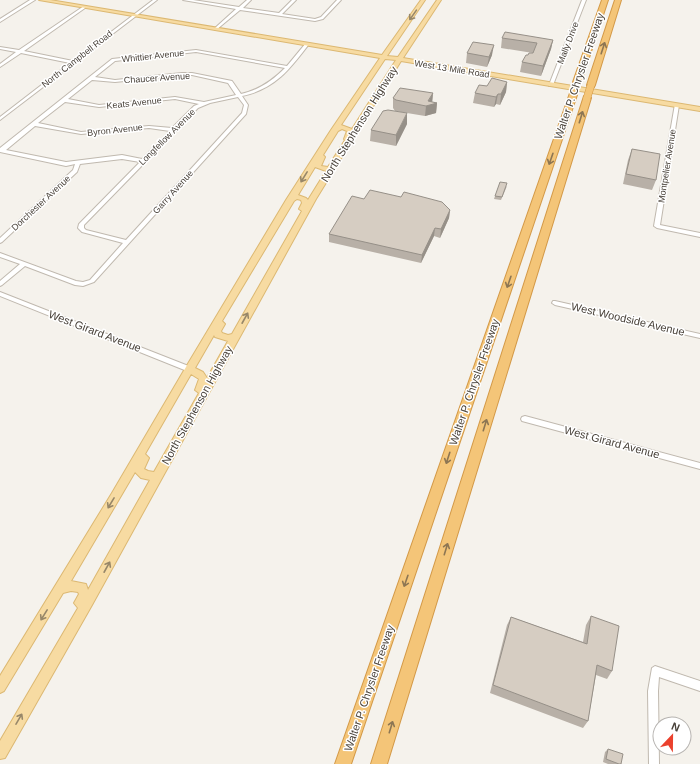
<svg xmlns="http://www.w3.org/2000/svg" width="700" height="764" font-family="Helvetica,sans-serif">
	<rect width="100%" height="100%" fill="#f5f2ec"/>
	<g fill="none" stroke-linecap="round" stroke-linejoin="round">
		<!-- minor casing -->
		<g stroke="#c0b9af" stroke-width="2">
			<path id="minor" d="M30 0H35L0 22V19Z
				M153 0H157L0 120V117L70 63 21 53 0 67V64L16 52 0 49V47L19 50 84 6 86 7 85 8 24 51 73 61Z
				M183 0H193L239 7 247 0H251L243 8 279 13 292 0H296L282 14 315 19 321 17 337 0H341L323 19 315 21 240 10 216 30 214 29 215 28 236 9Z
				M582 0H586L553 85 549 86V85Z
				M306 43 309 44C290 69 275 89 242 96L248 105 246 114 94 282 83 286 75 285 25 266 2 285 0 286V281L20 264 0 257V253L76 281 83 282 90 280 123 243 82 232 78 228 79 224 140 162 122 159 80 164 77 172 2 242 0 243V238L73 170 75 164 66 166 0 152V148L112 59 196 50 287 66ZM196 52 285 68C272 81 259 90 241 94L232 81 192 73H182L115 80 95 77 115 61ZM182 75H192L228 83 236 95 204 102 175 97 99 105 68 99 92 80 115 82ZM238 97 244 105 242 113 126 240 86 230 84 228V225L198 108 210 103ZM175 99 199 104 194 106 172 128 149 126 81 132 38 123 65 102 99 107ZM35 126 81 134 149 128 170 131 142 159 122 155 66 162 6 150Z
				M675 104 679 105 660 225 700 233V237L657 228 654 226Z
				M0 292 191 367 192 369 189 372 187 371 0 296Z
				M553 301H555L700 334V338L555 305 552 303Z
				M525 416 700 463V469L522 421 521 419 522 417Z
				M655 666 700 681V691L659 677 658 691 659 764H649L648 691 652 668Z"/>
		</g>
		<!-- major casing -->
		<g stroke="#dcb872" stroke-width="2">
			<path id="major" d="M39 0H50L382 55 421 0H425L387 56 398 57 437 0H441L403 58 700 107V111L401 61 316 199 92 605 5 758 0 759V741L78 608 74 603 79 594 78 592 71 591 63 593 4 691 0 693V676L112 493 186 367 286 200 331 130 380 58ZM385 59 396 60 352 129 341 125ZM342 129 347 131 344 139 345 140 328 167 321 166 325 157 323 155 338 131ZM315 167 326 171 308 200 306 198 298 195ZM297 199 301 200 302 203 299 209 302 211 232 334 228 335 222 333 221 331 225 324 222 321 294 201ZM214 335 215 337 228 341 207 378 203 372 195 368ZM191 374 199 379 195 390 199 393 154 472 148 471 144 469 149 458 145 454ZM135 472 141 478 150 480 88 590 86 584 71 581Z"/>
		</g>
		<!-- highway casing -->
		<g stroke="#d39947" stroke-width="2">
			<path id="highway" d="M602 0H608L581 82 577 84H574L573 82Z
				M615 0H621L595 85 594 87H588L587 85Z
				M570 93H576L577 95 351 764H335Z
				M584 96H587L591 98 387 764H371Z"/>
		</g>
		<!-- minor -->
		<use href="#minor" fill="#fff" fill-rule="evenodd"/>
		<!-- major -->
		<use href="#major" fill="#f7dba2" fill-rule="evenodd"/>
		<!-- highway -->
		<use href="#highway" fill="#f4c578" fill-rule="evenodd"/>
		<!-- highway-bridge casing -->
		<g stroke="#d39947" stroke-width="8" stroke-linecap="butt">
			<path id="highway-bridge" d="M573 95 577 82
				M587 98 591 85"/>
		</g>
		<!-- highway-bridge -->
		<use href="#highway-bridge" stroke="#f4c578" stroke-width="7"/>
	</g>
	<!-- wall -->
	<path fill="#b8b0a7" d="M502 38 553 40 551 49 541 76 520 72 522 62 528 55 533 53 501 48Z
		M467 53 492 55 487 67 466 63Z
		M507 82 506 92 500 105 496 104 494 107 473 103 475 93 487 86Z
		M433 93 432 102 437 103 436 113 425 116 395 111 393 108V98Z
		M407 124 396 146 370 141 371 130Z
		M632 149 656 180 652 190 623 184 628 160Z
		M507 186 501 200 494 199 495 196Z
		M364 199 450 210 449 218 440 238 434 236 421 263 329 242V234Z
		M591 616 612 671 607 679 596 675 588 721 583 728 490 693 507 625 511 617 583 642 586 625Z
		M608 749 621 764H608L603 762 605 752Z"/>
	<!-- shaded-wall -->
	<path fill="#969088" d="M553 40 551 49 541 76 543 66Z
		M494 45 492 55 487 67 489 57Z
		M507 82 506 92 500 105 501 94Z
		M433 93 432 104 437 103 436 113 425 116 426 106Z
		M498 94 496 104 494 107 496 97Z
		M407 113V124L396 146V135Z
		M450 210 449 218 440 238 441 229Z
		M435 228 434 236 421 263 422 255Z"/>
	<!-- building -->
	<path fill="#d6cdc2" stroke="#969088" d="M505 32 553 40 543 66 522 62 526 55H528L529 53H533L537 43 502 38Z
		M473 42 494 45 489 57 467 53Z
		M492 78 507 82 501 94H498L496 97 475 93 479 85 487 86Z
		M400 88 433 93 428 101 437 103 426 106 396 100 393 98Z
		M388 110 407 113 396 135 371 130 383 111Z
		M632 149 660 154 656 180 626 174Z
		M500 182 507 183 502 197 495 196Z
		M370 190 401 197 404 192 442 202 450 210 441 229 435 228 422 255 329 234 352 196 364 199Z
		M591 616 619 626 612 671 597 665 588 721 493 685 511 617 587 644Z
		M608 749 623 754 621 764H619L606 759Z"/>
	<!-- one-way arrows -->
	<defs><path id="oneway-shaft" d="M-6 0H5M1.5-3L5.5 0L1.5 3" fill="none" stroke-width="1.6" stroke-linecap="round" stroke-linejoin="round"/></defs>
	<g stroke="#978769">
		<use href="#oneway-shaft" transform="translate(413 15) rotate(125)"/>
		<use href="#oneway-shaft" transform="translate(304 177) rotate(122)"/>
		<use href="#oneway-shaft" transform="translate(245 318) rotate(-61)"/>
		<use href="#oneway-shaft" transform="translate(111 503) rotate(121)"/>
		<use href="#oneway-shaft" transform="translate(107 567) rotate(-61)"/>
		<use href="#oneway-shaft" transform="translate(44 615) rotate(122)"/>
		<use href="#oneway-shaft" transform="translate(19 719) rotate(-60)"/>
	</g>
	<g stroke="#8d7653">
		<use href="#oneway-shaft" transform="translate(603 48) rotate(-72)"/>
		<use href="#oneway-shaft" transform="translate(581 117) rotate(-73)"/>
		<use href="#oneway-shaft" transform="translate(551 159) rotate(109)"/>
		<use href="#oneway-shaft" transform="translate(509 282) rotate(109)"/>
		<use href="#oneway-shaft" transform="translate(485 425) rotate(-73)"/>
		<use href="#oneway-shaft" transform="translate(448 458) rotate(108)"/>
		<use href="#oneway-shaft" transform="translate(446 549) rotate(-73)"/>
		<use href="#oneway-shaft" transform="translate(406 581) rotate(109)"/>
		<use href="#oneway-shaft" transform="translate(391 727) rotate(-73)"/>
	</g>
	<g text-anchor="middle" stroke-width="3" stroke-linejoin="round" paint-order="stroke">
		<!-- far-street labels -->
		<g font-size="9" fill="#49423a" stroke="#fff">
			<text transform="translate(568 43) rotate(-69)" y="3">Mally Drive</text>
			<text transform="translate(153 56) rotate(-6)" y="3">Whittier Avenue</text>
			<text transform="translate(77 59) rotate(-38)" y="3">North Campbell Road</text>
			<text transform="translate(452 69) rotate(9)" y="3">West 13 Mile Road</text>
			<text transform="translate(157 78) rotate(-4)" y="3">Chaucer Avenue</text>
			<text transform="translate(134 103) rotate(-6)" y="3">Keats Avenue</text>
			<text transform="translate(115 130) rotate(-6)" y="3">Byron Avenue</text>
			<text transform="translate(167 137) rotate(-45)" y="3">Longfellow Avenue</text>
			<text transform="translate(667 166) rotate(-81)" y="3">Montpelier Avenue</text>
			<text transform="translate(173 192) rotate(-48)" y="3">Garry Avenue</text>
			<text transform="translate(41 203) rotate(-43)" y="3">Dorchester Avenue</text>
		</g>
		<!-- street labels -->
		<g font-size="11" fill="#49423a" stroke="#fff">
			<text transform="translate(579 76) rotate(-71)" y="4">Walter P. Chrysler Freeway</text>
			<text transform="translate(359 124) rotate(-58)" y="4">North Stephenson Highway</text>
			<text transform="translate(628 319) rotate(13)" y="4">West Woodside Avenue</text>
			<text transform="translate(95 331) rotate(21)" y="4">West Girard Avenue</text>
			<text transform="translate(474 382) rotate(-71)" y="4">Walter P. Chrysler Freeway</text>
			<text transform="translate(197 405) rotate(-61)" y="4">North Stephenson Highway</text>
			<text transform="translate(612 442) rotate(15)" y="4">West Girard Avenue</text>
			<text transform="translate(369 688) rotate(-71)" y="4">Walter P. Chrysler Freeway</text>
		</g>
	</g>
	<!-- north arrow -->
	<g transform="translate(672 736) rotate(22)"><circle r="19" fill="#ffffff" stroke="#b6b3b0"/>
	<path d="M0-3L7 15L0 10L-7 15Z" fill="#eb412d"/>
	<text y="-6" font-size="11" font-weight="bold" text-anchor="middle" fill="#49423a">N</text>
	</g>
</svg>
